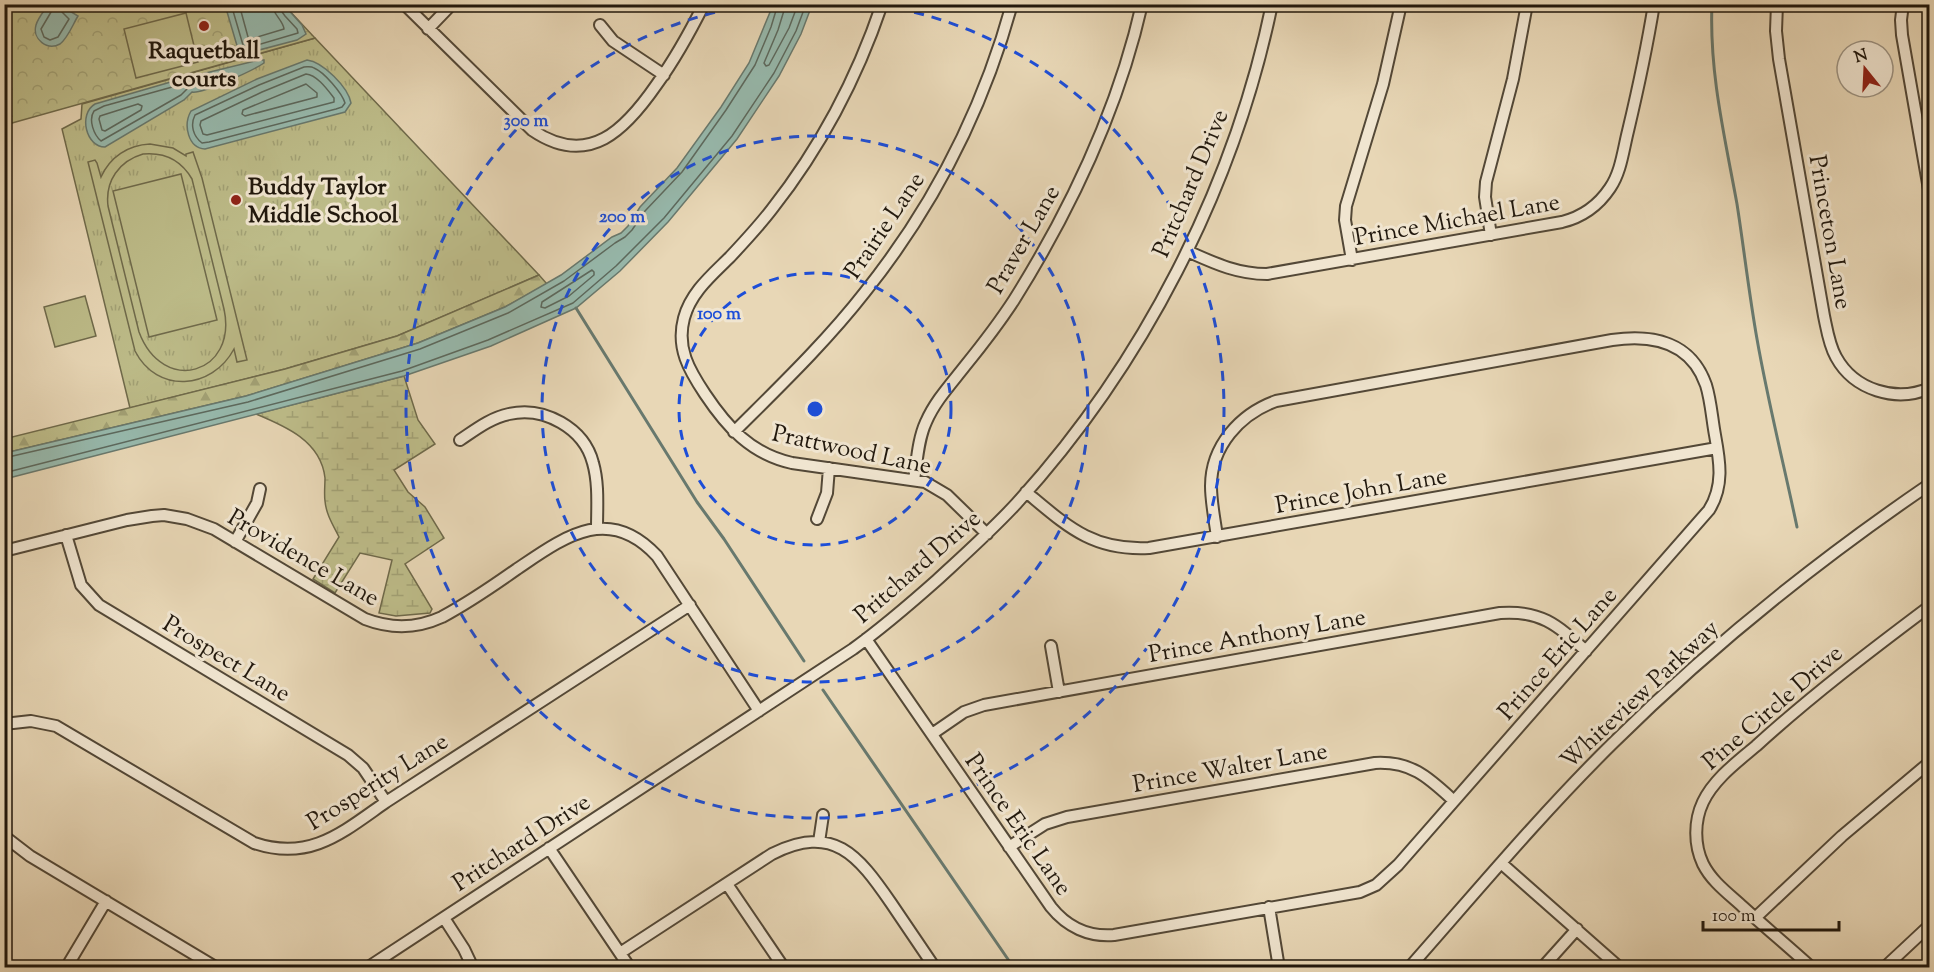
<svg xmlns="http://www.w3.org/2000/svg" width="1934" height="972" font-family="'Sorts Mill Goudy',serif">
	<defs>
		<pattern id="grass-tufts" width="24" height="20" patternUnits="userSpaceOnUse" patternTransform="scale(1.5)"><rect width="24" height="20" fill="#bdbc89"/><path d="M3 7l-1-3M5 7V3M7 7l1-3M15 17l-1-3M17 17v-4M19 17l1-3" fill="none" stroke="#a2a175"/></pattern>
		<pattern id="forest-firs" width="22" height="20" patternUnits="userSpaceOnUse" patternTransform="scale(1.5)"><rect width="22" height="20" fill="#bdbc89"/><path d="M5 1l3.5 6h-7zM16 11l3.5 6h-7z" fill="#a2a175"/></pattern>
		<pattern id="wetland-marsh" width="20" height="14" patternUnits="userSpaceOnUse" patternTransform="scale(1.5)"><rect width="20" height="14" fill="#bdbc89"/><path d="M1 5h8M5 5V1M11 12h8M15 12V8" fill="none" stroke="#a2a175"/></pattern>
		<pattern id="park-crowns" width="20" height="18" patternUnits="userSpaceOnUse" patternTransform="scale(1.5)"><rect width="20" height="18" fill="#bdbc89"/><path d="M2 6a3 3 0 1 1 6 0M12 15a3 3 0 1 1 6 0" fill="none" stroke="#a2a175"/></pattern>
	</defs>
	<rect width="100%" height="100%" fill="#e8d7b6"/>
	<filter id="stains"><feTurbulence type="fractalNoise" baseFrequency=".00333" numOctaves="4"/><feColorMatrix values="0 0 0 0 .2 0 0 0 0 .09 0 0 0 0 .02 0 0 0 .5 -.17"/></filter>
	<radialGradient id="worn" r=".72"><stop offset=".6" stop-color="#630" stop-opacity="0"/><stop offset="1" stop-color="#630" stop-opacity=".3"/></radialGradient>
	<!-- grass -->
	<path fill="url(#grass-tufts)" stroke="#6f6a4b" stroke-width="1.5" d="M315 38 539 275 397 336 285 369 130 408 62 129 81 119 82 104Z"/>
	<!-- forest -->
	<path fill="url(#forest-firs)" stroke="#6f6a4b" stroke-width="1.5" d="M539 275 547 284 505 307 418 343 246 396 5 453 4 439 285 369 397 336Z"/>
	<!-- wetland -->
	<path fill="url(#wetland-marsh)" stroke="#6f6a4b" stroke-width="1.5" d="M404 376 418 420 435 444 394 470 408 492 425 507 444 538 405 564 432 609 430 613 396 616 379 613 392 560 360 553 335 593 313 579 339 537C333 525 326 514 325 501 324 494 325 486 325 478 321 441 285 426 256 414Z"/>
	<!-- park -->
	<path fill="url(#park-crowns)" stroke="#6f6a4b" stroke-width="1.5" d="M5 5H284L315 38 5 125Z"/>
	<!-- garden -->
	<path fill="#bdbc89" stroke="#6f6a4b" stroke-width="1.5" fill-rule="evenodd" d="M186 13 198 62 136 78 124 29Z
		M150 144 173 148 186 156V154L193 152 202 178 247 360 237 362 234 349C212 390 157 394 135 351L88 162 95 160 97 163 101 177C110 157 128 145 150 144ZM143 154C164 152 181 160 192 179L224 309C238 374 163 396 139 332L108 206C105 181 119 161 143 154Z
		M181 174 217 320 149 337 113 191Z
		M85 296 96 336 55 347 44 307Z"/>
	<!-- water -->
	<path fill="#97baae" stroke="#68796e" stroke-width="1.5" d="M48 5H60L78 16C73 24 68 38 60 44 47 51 32 39 36 25 38 18 44 11 48 5Z
		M225 5H284L302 25 306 34 297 40 244 54 238 49Z
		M773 5H812L801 34 779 76 737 139 668 222 620 271 576 308 491 346 404 376 5 479V453L246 396 418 343 505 307 561 275 612 237 621 233 628 226 640 207 677 168 721 107 749 63Z
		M259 60H264V63C252 71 202 94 192 92L184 100 105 147C86 147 78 114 95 104L181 79Z
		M307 60C323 62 348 87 351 103L345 112 205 149C188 148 183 125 191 111L257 79Z"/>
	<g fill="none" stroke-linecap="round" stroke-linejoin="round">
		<!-- shore -->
		<path stroke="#5c695e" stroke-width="1.5" d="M231 4 243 45 247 48 298 33 297 29 285 16 280 9V4
			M239 4 248 37 251 39 284 29C283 20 273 15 272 4
			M786 4 778 30 764 63 766 66 769 65 789 28 798 4
			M54 7H57L69 19 58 37 50 40 44 37 41 29Z
			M304 67C308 67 311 66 314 68 324 72 342 93 345 103L342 107 336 109 209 142 202 143C193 136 190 125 195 115L259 85Z
			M306 74C317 75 327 89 334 98V102L207 135 203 134 200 125 201 121 262 92Z
			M183 84H187L188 88 181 95 101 141C94 135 88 120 94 111L104 106Z
			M306 84 317 93V97L245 116 242 114 243 110Z
			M138 104 142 106 141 110 105 131 102 130 99 119 100 116Z
			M592 270 594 272V275L569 296 545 308 541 307 542 302Z
			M4 458 248 402 420 349 508 313 564 281 615 243 625 237 632 230 645 211 682 172 726 110 755 65 771 27 778 4
			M4 473 402 371 488 340 573 303 616 266 664 218 732 136 774 73 796 31 806 4"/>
		<!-- stream -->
		<path stroke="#68796e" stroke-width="3" d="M1712 4C1709 72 1725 138 1737 204 1744 249 1749 294 1757 339 1768 402 1784 465 1797 527
			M576 308 697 502 724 539 804 661
			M823 690 1014 968"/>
		<!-- minor casing -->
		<g stroke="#534837" stroke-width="14">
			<path id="minor" d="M404 4 532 130C589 169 626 129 657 84 675 59 690 32 704 4
				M882 4C857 78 820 148 772 209 759 226 745 241 730 257 712 275 691 292 684 318 676 348 689 370 705 394 727 427 751 454 792 463L925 482 947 495 987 534
				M1777 4 1776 31 1779 59 1824 316C1827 330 1829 345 1836 357 1854 390 1896 403 1930 388
				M1903 4 1901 20 1902 35 1930 195
				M600 25 613 41 664 75
				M428 29 452 4
				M1491 235 1485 197 1486 182 1513 79 1527 4
				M1187 251C1214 263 1237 274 1267 274L1562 222C1582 217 1598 206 1610 188 1621 172 1623 151 1628 131 1638 89 1647 47 1654 4
				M1352 260 1345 220 1346 206 1383 84 1401 4
				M734 432C779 387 826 342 865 292 933 207 983 109 1012 4
				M460 440C475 430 490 418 509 414 544 406 584 428 593 463 599 484 597 507 597 529
				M914 480C917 461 918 439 926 422 935 401 951 384 965 366 982 345 999 323 1014 300 1071 209 1118 110 1142 4
				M1026 492C1067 526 1092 551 1149 548L1717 448
				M817 519 827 493 829 468
				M66 535 81 585 99 605 348 755 363 768 386 802
				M235 542 257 503 260 489
				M4 551 127 520 152 516 164 515 187 519 214 529 365 619C391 629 416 629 442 617 468 603 493 586 517 569 563 538 608 503 657 556L759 711
				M866 639 1051 907C1067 927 1089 937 1114 935L1360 892 1376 885 1398 865 1709 510C1724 486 1720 462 1715 435 1712 419 1711 401 1706 385 1691 342 1653 334 1612 340L1276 401C1240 414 1211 446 1211 486 1211 503 1215 521 1217 537
				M1051 646 1059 692
				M4 724 31 721 56 726 254 843C310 862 343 832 386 802L690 605
				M932 734 964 712 984 705 1500 613C1541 610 1557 625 1586 651
				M4 836 30 856 217 968
				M819 842 823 815
				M1009 847 1045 824 1067 817 1375 763C1412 761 1429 778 1454 801
				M549 848 630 968
				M1501 863 1620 968
				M727 884 784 968
				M1269 907 1279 968
				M444 918 464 949 473 968
				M1755 918 1842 836 1930 762
				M620 953 772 854C833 823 858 855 891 903 906 925 920 946 935 968
				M66 968 106 901
				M367 968 853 649C882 628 910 604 937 580 964 555 991 531 1016 504 1142 366 1234 188 1272 4
				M1409 968C1476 892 1541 814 1613 743 1710 647 1817 561 1930 484
				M1542 968 1577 929
				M1812 968C1789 947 1766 928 1743 907 1729 894 1712 882 1703 864 1694 845 1694 821 1703 802 1714 779 1737 762 1756 746 1811 696 1870 651 1930 606
				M1884 968 1930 925"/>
		</g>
		<!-- minor -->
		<use href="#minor" stroke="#f0e5d0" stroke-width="10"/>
	</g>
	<!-- distance rings -->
	<g fill="none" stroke="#1d4ed8" stroke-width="3" stroke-dasharray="10 8">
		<circle cx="815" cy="409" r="136"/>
		<circle cx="815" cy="409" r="273"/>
		<path d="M879 5A409 409 0 1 1 751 5"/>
	</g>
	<!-- markers -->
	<g fill="#8f2418" stroke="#f0e5d0" stroke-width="2">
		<circle cx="204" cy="26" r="6"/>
		<circle cx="236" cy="200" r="6"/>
	</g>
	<g text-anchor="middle" stroke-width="6" stroke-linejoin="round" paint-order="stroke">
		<!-- poi labels -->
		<g font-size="24" font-weight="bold" fill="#21180d" stroke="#f0e5d0">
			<text x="204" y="58">Raquetball<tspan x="204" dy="28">courts</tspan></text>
			<text x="248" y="194" text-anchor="start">Buddy Taylor<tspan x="248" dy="28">Middle School</tspan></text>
		</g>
		<!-- street labels -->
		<g font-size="24" fill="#21180d" stroke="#f0e5d0">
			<text transform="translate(1190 183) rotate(-67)" y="8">Pritchard Drive</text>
			<text transform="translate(1457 219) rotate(-10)" y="8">Prince Michael Lane</text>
			<text transform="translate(884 225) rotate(-56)" y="8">Prairie Lane</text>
			<text transform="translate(1831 232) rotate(80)" y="8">Princeton Lane</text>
			<text transform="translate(1023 239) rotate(-60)" y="8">Praver Lane</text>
			<text transform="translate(852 449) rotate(12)" y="8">Prattwood Lane</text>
			<text transform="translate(1361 490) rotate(-10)" y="8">Prince John Lane</text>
			<text transform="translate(304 557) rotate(30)" y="8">Providence Lane</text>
			<text transform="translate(917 566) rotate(-41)" y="8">Pritchard Drive</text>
			<text transform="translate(1257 635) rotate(-10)" y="8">Prince Anthony Lane</text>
			<text transform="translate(1557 653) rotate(-49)" y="8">Prince Eric Lane</text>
			<text transform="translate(227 658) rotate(31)" y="8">Prospect Lane</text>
			<text transform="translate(1639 694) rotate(-43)" y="8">Whiteview Parkway</text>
			<text transform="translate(1772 707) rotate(-41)" y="8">Pine Circle Drive</text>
			<text transform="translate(1230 767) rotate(-10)" y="8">Prince Walter Lane</text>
			<text transform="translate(377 781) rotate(-32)" y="8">Prosperity Lane</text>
			<text transform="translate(1019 824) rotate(55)" y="8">Prince Eric Lane</text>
			<text transform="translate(521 842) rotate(-33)" y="8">Pritchard Drive</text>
		</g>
	</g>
	<circle cx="815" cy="409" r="9" fill="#1d4ed8" stroke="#f0e5d0" stroke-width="3"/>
	<g font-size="18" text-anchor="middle" font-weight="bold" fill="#1d4ed8" stroke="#f0e5d0" stroke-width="6" stroke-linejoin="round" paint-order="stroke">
		<text x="526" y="126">300 m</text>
		<text x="622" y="222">200 m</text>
		<text x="719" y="319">100 m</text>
	</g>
	<!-- margin -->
	<rect width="1934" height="972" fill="none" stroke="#e8d7b6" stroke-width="24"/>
	<rect x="6" y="6" width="1922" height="960" fill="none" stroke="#21180d" stroke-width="3"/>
	<rect x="12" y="12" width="1910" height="948" fill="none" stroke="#21180d" stroke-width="1.5"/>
	<!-- north arrow -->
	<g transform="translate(1865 69) rotate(342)"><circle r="28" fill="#f0e5d0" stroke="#9d9382" stroke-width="1.5"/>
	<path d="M0-4.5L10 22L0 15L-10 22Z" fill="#8f2418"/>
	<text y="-9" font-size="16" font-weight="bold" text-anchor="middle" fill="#21180d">N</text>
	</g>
	<!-- scale -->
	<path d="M1703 921v9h136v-9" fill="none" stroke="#21180d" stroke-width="3"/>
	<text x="1712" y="921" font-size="18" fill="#21180d" stroke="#f0e5d0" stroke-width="4.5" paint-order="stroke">100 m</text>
	<rect width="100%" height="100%" filter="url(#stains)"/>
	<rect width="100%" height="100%" fill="url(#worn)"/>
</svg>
